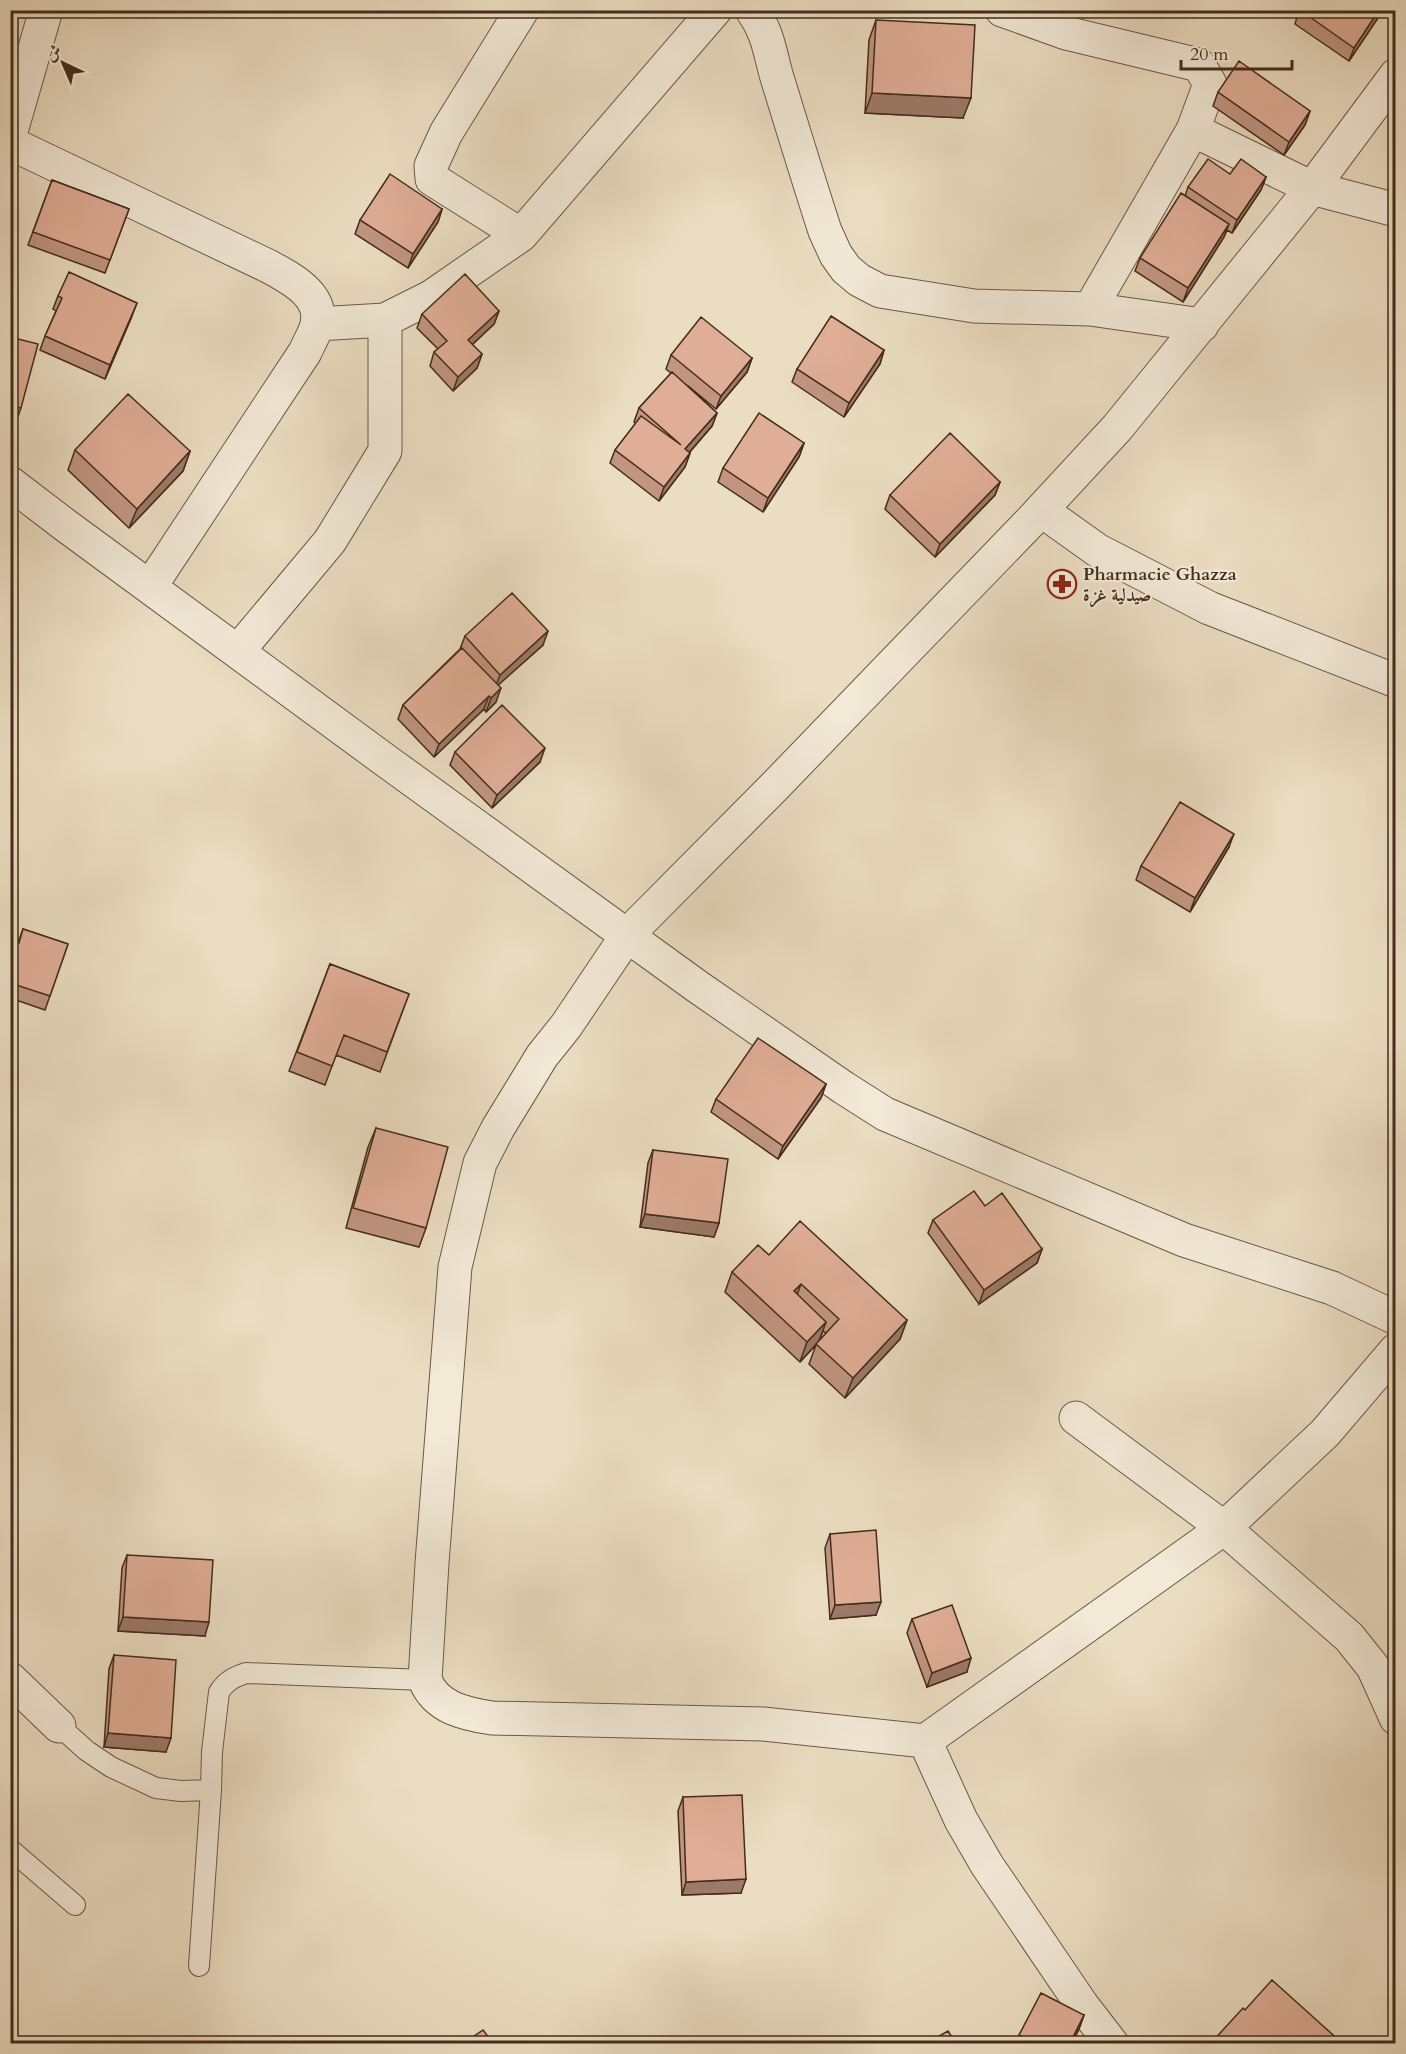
<svg xmlns="http://www.w3.org/2000/svg" width="1406" height="2054" font-family="Cardo,Amiri,serif">
	<rect width="100%" height="100%" fill="#ebddc2"/>
	<filter id="stains"><feTurbulence type="fractalNoise" baseFrequency=".00333" numOctaves="4"/><feColorMatrix values="0 0 0 0 .2 0 0 0 0 .09 0 0 0 0 .02 0 0 0 .5 -.17"/></filter>
	<radialGradient id="worn" r=".72"><stop offset=".6" stop-color="#630" stop-opacity="0"/><stop offset="1" stop-color="#630" stop-opacity=".3"/></radialGradient>
	<g fill="none" stroke-linecap="round" stroke-linejoin="round">
		<!-- service casing -->
		<g stroke="#6d5944" stroke-width="22">
			<path id="service" d="M59 1726 87 1751 111 1767 156 1788 181 1791 211 1790 212 1752 219 1692C226 1681 234 1677 246 1673L425 1680
				M10 1849 75 1905
				M199 1966 211 1790"/>
		</g>
		<!-- minor casing -->
		<g stroke="#6d5944" stroke-width="35">
			<path id="minor" d="M752 10C770 35 770 57 779 84 794 133 809 182 825 231L836 255 846 269 859 280 880 291 974 306 1090 309 1202 325
				M1002 10 1066 33 1199 65 1210 84 1193 130 1090 309
				M1396 75 1312 188 1117 428 1030 522 775 786 628 934 566 1026 542 1056 498 1128 480 1163 455 1267 432 1563 425 1680C436 1708 465 1714 492 1718L763 1724 925 1741 1224 1528 1325 1433 1396 1350
				M1193 130 1312 188 1396 210
				M10 135 46 10
				M10 143 268 266C292 279 328 297 315 331 312 338 308 345 305 352L150 587
				M521 235 432 179 431 166 446 133 522 10
				M317 324 385 320 431 297 521 235 715 10
				M10 483 65 525 389 763 698 987 844 1088 885 1114 1184 1240 1332 1288 1396 1318
				M1041 510 1097 550 1209 608 1396 681
				M238 651 330 541 385 451V320
				M1076 1418 1224 1528 1349 1637 1373 1667 1396 1718
				M10 1679 59 1726
				M925 1741 961 1820 987 1865 1082 2005 1112 2044"/>
		</g>
		<!-- service -->
		<use href="#service" stroke="#f2e9d7" stroke-width="20"/>
		<!-- minor -->
		<use href="#minor" stroke="#f2e9d7" stroke-width="33"/>
	</g>
	<!-- wall -->
	<path fill="#c19581" stroke="#432d1a" stroke-width="1.5" fill-rule="evenodd" d="M1299 10 1380 15 1349 61 1295 24Z
		M876 20 963 118 865 113 869 40Z
		M1218 92 1310 111 1305 125 1284 155 1213 106Z
		M1230 174 1266 177 1261 190 1232 233 1227 230 1224 237 1183 302 1135 271 1140 258 1185 196 1188 187Z
		M52 180 129 209 105 273 28 245Z
		M442 209 438 222 408 268 355 234 360 220Z
		M58 296 132 316 105 379 40 350 45 336 56 311 53 309Z
		M499 311 494 324 472 345 482 354 477 368 453 391 430 366 434 352 438 349 417 328 422 314Z
		M10 337 21 408 16 422 10 420Z
		M884 350 880 364 844 417 792 382 797 369Z
		M671 355 752 358 747 372 716 409 687 385 717 413 712 426 689 453H690L685 467 659 501 610 463 615 450 636 423 634 422 639 408 671 373 666 369Z
		M804 443 799 457 763 512 718 482 723 468Z
		M75 450 190 451 183 471 129 528 68 470Z
		M1000 482 995 495 935 557 885 509 890 495Z
		M465 636 543 645 498 685 496 702 486 712 484 709 434 757 398 719 403 705 460 649Z
		M455 752 540 762 492 808 450 765Z
		M1229 847 1190 912 1136 880 1141 866Z
		M23 929 68 944 45 1010 10 998V940L18 943Z
		M330 964 409 994 380 1072 336 1055 325 1085 289 1071Z
		M826 1084 821 1098 778 1159 711 1112 716 1099Z
		M376 1128 426 1228 419 1247 346 1228 368 1147Z
		M653 1150 719 1223 714 1237 640 1227 648 1163Z
		M933 1220 1042 1249 1037 1263 979 1304 928 1233Z
		M769 1255 907 1320 900 1339 845 1398 809 1364 816 1345 800 1362 725 1292 732 1272ZM823 1331 826 1333 819 1341Z
		M830 1534 876 1615 830 1619 825 1548Z
		M127 1555 205 1636 118 1631 122 1568Z
		M912 1619 967 1672 927 1687 907 1633Z
		M114 1655 166 1752 104 1747 109 1669Z
		M683 1797 741 1893 682 1895 678 1811Z
		M1084 2015 1079 2029 1072 2043H1016L1019 2035Z"/>
	<!-- shaded-wall -->
	<path fill="#9d7969" stroke="#432d1a" stroke-width="1.5" d="M1379 10H1382L1380 15 1349 61 1354 48Z
		M872 93 971 98 963 118 865 113Z
		M1310 111 1305 125 1284 155 1289 142Z
		M1266 177 1261 190 1232 233 1237 220Z
		M442 209 438 222 408 268 413 254Z
		M1229 224 1224 237 1183 302 1188 288Z
		M137 303 132 316 105 379 110 365Z
		M499 311 494 324 463 353 468 340Z
		M884 350 880 364 844 417 849 403Z
		M482 354 477 368 453 391 458 377Z
		M752 358 747 372 716 409 721 396Z
		M717 413 712 426 680 463 685 449Z
		M804 443 799 457 763 512 768 498Z
		M190 451 183 471 129 528 137 509Z
		M690 453 685 467 659 501 664 487Z
		M1000 482 995 495 935 557 940 544Z
		M548 631 543 645 495 688 500 675Z
		M501 688 496 702 486 712 491 698Z
		M489 696 484 709 434 757 439 744Z
		M545 748 540 762 492 808 497 795Z
		M1234 834 1229 847 1190 912 1195 898Z
		M826 1084 821 1098 778 1159 783 1146Z
		M645 1214 719 1223 714 1237 640 1227Z
		M1042 1249 1037 1263 979 1304 984 1290Z
		M801 1284 794 1303V1291Z
		M907 1320 900 1339 845 1398 853 1378Z
		M826 1322 819 1341 800 1362 807 1342Z
		M881 1602 876 1615 830 1619 835 1605Z
		M123 1617 209 1622 205 1636 118 1631Z
		M971 1658 967 1672 927 1687 932 1673Z
		M108 1733 171 1738 166 1752 104 1747Z
		M746 1879 741 1893 682 1895 686 1882Z
		M1084 2015 1079 2029 1072 2043H1070Z"/>
	<!-- building -->
	<path fill="#e0ad96" stroke="#432d1a" stroke-width="1.5" d="M1300 10H1379L1354 48Z
		M876 20 975 25 971 98 872 93Z
		M1239 61 1310 111 1289 142 1218 92Z
		M1208 159 1230 174 1241 159 1266 177 1237 220 1188 187Z
		M390 174 442 209 413 254 360 220Z
		M52 180 129 209 110 260 33 232Z
		M1181 193 1229 224 1188 288 1140 258Z
		M69 272 137 303 110 365 45 336 62 298 58 296Z
		M465 274 499 311 468 340 482 354 458 377 434 352 447 341 422 314Z
		M831 316 884 350 849 403 797 369Z
		M701 317 752 358 721 396 671 355Z
		M10 337 38 344 21 408 10 406Z
		M672 372 717 413 685 449 690 453 664 487 615 450 641 416 681 445 639 408Z
		M128 394 190 451 137 509 75 450Z
		M759 413 804 443 768 498 723 468Z
		M950 433 1000 482 940 544 890 495Z
		M512 593 548 631 500 675 465 636Z
		M462 648 501 688 491 698 489 696 439 744 403 705Z
		M502 705 545 748 497 795 455 752Z
		M1180 802 1234 834 1195 898 1141 866Z
		M23 929 68 944 50 996 10 983V940L19 943Z
		M330 964 409 994 387 1052 344 1035 332 1066 297 1052Z
		M758 1038 826 1084 783 1146 716 1099Z
		M376 1128 448 1147 426 1228 353 1208Z
		M653 1150 728 1159 719 1223 645 1214Z
		M974 1191 985 1206 1002 1193 1042 1249 984 1290 933 1220Z
		M800 1221 907 1320 853 1378 816 1344 839 1319 801 1284 794 1291 826 1322 807 1342 732 1272 758 1245 769 1255Z
		M876 1530 881 1602 835 1605 830 1534Z
		M127 1555 213 1560 209 1622 123 1617Z
		M952 1605 971 1658 932 1673 912 1619Z
		M114 1655 176 1660 171 1738 108 1733Z
		M742 1795 746 1879 686 1882 683 1797Z
		M1272 1980 1342 2043H1211L1243 2008 1245 2010Z
		M1041 1993 1084 2015 1070 2043H1037L1019 2035Z
		M483 2030 493 2043H464Z
		M948 2031 956 2043H927Z"/>
	<!-- icons -->
	<defs>
		<g id="pharmacy-ring" transform="scale(1.5)"><circle r="9.5" fill="#f2e9d7" stroke="#8f2418" stroke-width="1.5"/><path d="M-2-6h4v4h4v4h-4v4h-4v-4h-4v-4h4Z" fill="#8f2418"/></g>
	</defs>
	<g fill-rule="evenodd">
		<use href="#pharmacy-ring" x="1062" y="584"/>
	</g>
	<g text-anchor="middle" stroke-width="4.5" stroke-linejoin="round" paint-order="stroke">
		<!-- poi labels -->
		<g font-size="18" font-weight="bold" fill="#432d1a" stroke="#f2e9d7" text-anchor="start">
			<text x="1083" y="580">Pharmacie Ghazza<tspan x="1083" dy="21">صيدلية غزة</tspan></text>
		</g>
	</g>
	<!-- margin -->
	<rect width="1406" height="2054" fill="none" stroke="#ebddc2" stroke-width="36"/>
	<rect x="12" y="12" width="1382" height="2030" fill="none" stroke="#432d1a" stroke-width="3"/>
	<rect x="18" y="18" width="1370" height="2018" fill="none" stroke="#432d1a" stroke-width="1.5"/>
	<!-- north arrow -->
	<g transform="translate(63 63) rotate(316)" stroke="#f2e9d7" stroke-width="4.5" paint-order="stroke">
	<path d="M0-4.5L10 22L0 15L-10 22Z" fill="#432d1a"/>
	<text y="-9" font-size="16" font-weight="bold" text-anchor="middle" fill="#432d1a">ش</text>
	</g>
	<!-- scale -->
	<path d="M1181 60v9h111v-9" fill="none" stroke="#432d1a" stroke-width="3"/>
	<text x="1190" y="60" font-size="18" fill="#432d1a" stroke="#f2e9d7" stroke-width="4.5" paint-order="stroke">20 m</text>
	<rect width="100%" height="100%" filter="url(#stains)"/>
	<rect width="100%" height="100%" fill="url(#worn)"/>
</svg>
